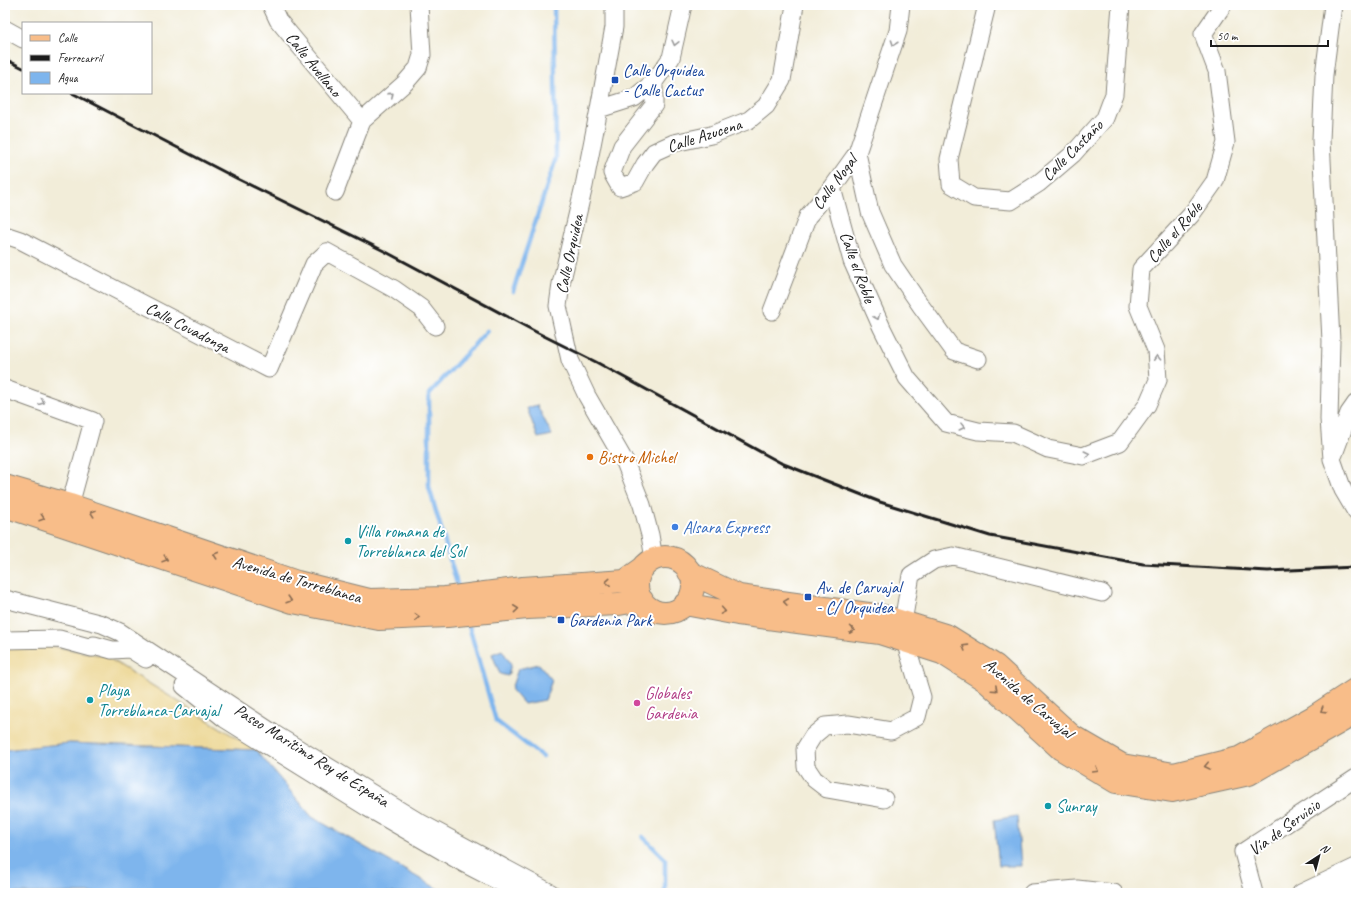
<svg xmlns="http://www.w3.org/2000/svg" width="1361" height="898" font-family="Caveat,sans-serif">
	<rect width="100%" height="100%" fill="#fff"/>
	<filter id="ink" filterUnits="userSpaceOnUse"><feTurbulence type="fractalNoise" baseFrequency=".025" numOctaves="2"/><feDisplacementMap in="SourceGraphic" scale="8" xChannelSelector="R" yChannelSelector="G"/><feConvolveMatrix kernelMatrix="1 2 1 2 8 2 1 2 1" color-interpolation-filters="sRGB"/></filter>
	<filter id="wash" filterUnits="userSpaceOnUse"><feTurbulence type="fractalNoise" baseFrequency=".012" numOctaves="4" result="noise"/><feDisplacementMap in="SourceGraphic" scale="16" xChannelSelector="R" yChannelSelector="G"/><feGaussianBlur stdDeviation="0.9" result="paint"/><feColorMatrix in="noise" values="0 0 0 0 0 0 0 0 0 0 0 0 0 0 0 0 0 1.4 0 .05"/><feComposite in="paint" operator="in"/></filter>
	<g filter="url(#wash)">
		<rect width="100%" height="100%" fill="#f2edd9"/>
		<!-- sand -->
		<path fill="#eeda9e" stroke="#857b5d" d="M40 644 105 656 256 750 69 743 5 750V646Z"/>
		<!-- water -->
		<path fill="#7eb5ed" stroke="#4d6884" d="M537 405 552 435 538 438 527 408Z
			M502 650 511 664 508 676 500 674 492 654Z
			M539 664 552 680 545 700 524 704 511 689 518 669Z
			M69 743 256 750 312 817 445 893H5V750Z
			M1017 816 1021 866H999L994 820Z"/>
		<g fill="none" stroke-linecap="round" stroke-linejoin="round">
			<!-- stream -->
			<path stroke="#7eb5ed" stroke-width="4.5" d="M513 291 556 158 554 5
				M459 591 429 487V394L487 331
				M467 619 496 721 543 757
				M643 837 665 859V893"/>
		</g>
	</g>
	<g filter="url(#ink)">
		<g fill="none" stroke-linecap="round" stroke-linejoin="round">
			<!-- street casing -->
			<g stroke="#87847a" stroke-width="19">
				<path id="street" d="M271 5 278 20 362 121
					M614 5V27L599 109 584 186 561 284 558 306 570 360 587 396 625 462 642 505 650 535 654 559
					M987 5 949 159 951 184 974 198 1011 201 1039 183 1073 154 1105 118 1114 94 1121 5
					M1333 5 1324 75 1321 140 1331 341 1329 419 1332 459 1343 490 1356 512
					M5 29 23 39
					M654 82V105L622 146 612 173 620 187 635 182 645 164 654 152 674 143 711 135 749 120 766 106 782 80 795 5
					M599 109 634 98 654 82 671 58 683 5
					M857 153 870 212 893 265 921 306 954 351 978 359
					M832 188 852 261 882 328 907 378 946 423 978 431 1013 433 1048 449 1083 456 1120 442 1147 405 1158 380 1156 350 1138 306 1141 269 1191 215 1215 181 1226 142 1217 71 1203 34 1223 5
					M335 192 362 121 405 83 418 68 422 55 419 5
					M5 235 20 240 269 369 314 264 327 252 394 289 421 308 435 326
					M772 311 808 216 832 188 857 153 898 31 901 5
					M5 389 93 421 70 505
					M1334 454 1349 413 1356 403
					M5 599 102 624 120 632 273 733 419 822 551 893
					M903 622 911 575 934 560 953 556 1102 593
					M5 640 59 639 92 648 94 645 112 650 130 649 146 659
					M184 686 225 719 368 808 463 863 521 893
					M884 799 827 789 814 779 806 767 805 749 813 736 825 726 848 724 891 731 917 717 922 697 905 641
					M1330 891 1356 880
					M1032 893 1077 889 1114 893
					M1254 893 1243 852 1356 778
					M1301 893 1356 867"/>
			</g>
			<!-- primary casing -->
			<g stroke="#87847a" stroke-width="24">
				<path id="primary" d="M5 486 70 505 297 582 369 600 445 598 523 588 625 581 643 568
					M5 506 293 602 379 619 447 616 527 608 619 604 642 600
					M637 585a28 28 0 1 1 56 0a28 28 0 1 1-56 0Z
					M689 572 739 596 883 616 948 636 996 666 1072 736 1122 765 1174 774 1239 758 1313 717 1356 689
					M685 604 738 614 880 633 942 653 986 681 1061 749 1116 782 1172 791 1249 774 1356 713"/>
			</g>
			<!-- street -->
			<use href="#street" stroke="#fff" stroke-width="17"/>
			<!-- primary -->
			<use href="#primary" stroke="#f8bd89" stroke-width="22"/>
			<!-- rail -->
			<path stroke="#1c1c1c" stroke-width="3" d="M5 59 23 68
				M72 93 236 178 386 252 538 333 596 362 781 463 880 502 990 536 1143 564 1268 571 1356 567"/>
		</g>
		<!-- one-way arrows -->
		<defs><path id="oneway-chevron" d="M-2-3.5L2.5 0L-2 3.5" fill="none" stroke-width="1.6" stroke-linecap="round" stroke-linejoin="round"/></defs>
		<g stroke="#999">
			<use href="#oneway-chevron" transform="translate(675 43) rotate(103)"/>
			<use href="#oneway-chevron" transform="translate(894 43) rotate(109)"/>
			<use href="#oneway-chevron" transform="translate(391 95) rotate(-41)"/>
			<use href="#oneway-chevron" transform="translate(877 317) rotate(66)"/>
			<use href="#oneway-chevron" transform="translate(1157 358) rotate(-93)"/>
			<use href="#oneway-chevron" transform="translate(42 402) rotate(20)"/>
			<use href="#oneway-chevron" transform="translate(962 427) rotate(14)"/>
			<use href="#oneway-chevron" transform="translate(1087 454) rotate(-14)"/>
		</g>
		<g stroke="#8a6c52">
			<use href="#oneway-chevron" transform="translate(93 513) rotate(-161)"/>
			<use href="#oneway-chevron" transform="translate(42 518) rotate(18)"/>
			<use href="#oneway-chevron" transform="translate(216 555) rotate(-161)"/>
			<use href="#oneway-chevron" transform="translate(165 559) rotate(18)"/>
			<use href="#oneway-chevron" transform="translate(608 582) rotate(177)"/>
			<use href="#oneway-chevron" transform="translate(289 600) rotate(17)"/>
			<use href="#oneway-chevron" transform="translate(786 602) rotate(-172)"/>
			<use href="#oneway-chevron" transform="translate(516 609) rotate(-6)"/>
			<use href="#oneway-chevron" transform="translate(723 611) rotate(10)"/>
			<use href="#oneway-chevron" transform="translate(417 617) rotate(-2)"/>
			<use href="#oneway-chevron" transform="translate(852 630) rotate(8)"/>
			<use href="#oneway-chevron" transform="translate(965 647) rotate(-148)"/>
			<use href="#oneway-chevron" transform="translate(995 689) rotate(42)"/>
			<use href="#oneway-chevron" transform="translate(1323 710) rotate(148)"/>
			<use href="#oneway-chevron" transform="translate(1207 766) rotate(167)"/>
			<use href="#oneway-chevron" transform="translate(1096 770) rotate(31)"/>
		</g>
	</g>
	<!-- markers -->
	<g fill="#1a4fb4" stroke="#fff" stroke-width="1.5">
		<rect x="611" y="76" width="8" height="8" rx="2"/>
		<rect x="804" y="593" width="8" height="8" rx="2"/>
		<rect x="557" y="616" width="8" height="8" rx="2"/>
	</g>
	<circle fill="#e8710a" stroke="#fff" stroke-width="1.5" cx="590" cy="457" r="4"/>
	<circle fill="#3f7fe0" stroke="#fff" stroke-width="1.5" cx="675" cy="527" r="4"/>
	<g fill="#0f9aa8" stroke="#fff" stroke-width="1.5">
		<circle cx="348" cy="541" r="4"/>
		<circle cx="90" cy="700" r="4"/>
		<circle cx="1048" cy="806" r="4"/>
	</g>
	<circle fill="#d1479c" stroke="#fff" stroke-width="1.5" cx="637" cy="703" r="4"/>
	<g text-anchor="middle" stroke-width="4" stroke-linejoin="round" paint-order="stroke">
		<!-- street labels -->
		<g font-size="17" fill="#1c1c1c" stroke="#fff">
			<text transform="translate(314 64) rotate(51)" y="6">Calle Avellano</text>
			<text transform="translate(704 135) rotate(-18)" y="6">Calle Azucena</text>
			<text transform="translate(1072 150) rotate(-45)" y="6">Calle Castaño</text>
			<text transform="translate(834 182) rotate(-53)" y="6">Calle Nogal</text>
			<text transform="translate(1174 232) rotate(-49)" y="6">Calle el Roble</text>
			<text transform="translate(569 254) rotate(-78)" y="6">Calle Orquidea</text>
			<text transform="translate(858 267) rotate(70)" y="6">Calle el Roble</text>
			<text transform="translate(188 327) rotate(27)" y="6">Calle Covadonga</text>
			<text transform="translate(297 579) rotate(16)" y="6">Avenida de Torreblanca</text>
			<text transform="translate(1029 698) rotate(41)" y="6">Avenida de Carvajal</text>
			<text transform="translate(312 755) rotate(32)" y="6">Paseo Marítimo Rey de España</text>
			<text transform="translate(1284 827) rotate(-36)" y="6">Vía de Servicio</text>
		</g>
		<!-- transit labels -->
		<g font-size="17" fill="#164399" stroke="#fff" text-anchor="start">
			<text x="623" y="76">Calle Orquidea<tspan x="623" dy="20">- Calle Cactus</tspan></text>
			<text x="816" y="593">Av. de Carvajal<tspan x="816" dy="20">- C/ Orquidea</tspan></text>
			<text x="569" y="626">Gardenia Park</text>
		</g>
		<!-- food labels -->
		<g font-size="17" fill="#c56008" stroke="#fff" text-anchor="start">
			<text x="598" y="463">Bistro Michel</text>
		</g>
		<!-- shop labels -->
		<g font-size="17" fill="#366cbe" stroke="#fff" text-anchor="start">
			<text x="683" y="533">Alsara Express</text>
		</g>
		<!-- culture labels -->
		<g font-size="17" fill="#0d838f" stroke="#fff" text-anchor="start">
			<text x="356" y="537">Villa romana de<tspan x="356" dy="20">Torreblanca del Sol</tspan></text>
			<text x="98" y="696">Playa<tspan x="98" dy="20">Torreblanca-Carvajal</tspan></text>
			<text x="1056" y="812">Sunray</text>
		</g>
		<!-- hotel labels -->
		<g font-size="17" fill="#b23c85" stroke="#fff" text-anchor="start">
			<text x="645" y="699">Globales<tspan x="645" dy="20">Gardenia</tspan></text>
		</g>
	</g>
	<!-- margin -->
	<rect width="1361" height="898" fill="none" stroke="#fff" stroke-width="20"/>
	<!-- legend -->
	<rect x="22" y="22" width="130" height="72" fill="#ffffff" stroke="#a4a4a4"/>
	<rect x="30" y="35" width="20" height="6" fill="#f8bd89" stroke="#a4a4a4"/>
	<text x="58" y="42" font-size="12" fill="#1c1c1c">Calle</text>
	<rect x="30" y="55" width="20" height="6" fill="#1c1c1c" stroke="#a4a4a4"/>
	<text x="58" y="62" font-size="12" fill="#1c1c1c">Ferrocarril</text>
	<rect x="30" y="72" width="20" height="12" fill="#7eb5ed" stroke="#a4a4a4"/>
	<text x="58" y="82" font-size="12" fill="#1c1c1c">Agua</text>
	<!-- north arrow -->
	<g transform="translate(1319 856) rotate(36)" stroke="#ffffff" stroke-width="3" paint-order="stroke">
	<path d="M0-3L7 15L0 10L-7 15Z" fill="#1c1c1c"/>
	<text y="-6" font-size="11" font-weight="bold" text-anchor="middle" fill="#1c1c1c">N</text>
	</g>
	<!-- scale -->
	<path d="M1211 40v6h117v-6" fill="none" stroke="#1c1c1c" stroke-width="2"/>
	<text x="1217" y="40" font-size="12" fill="#1c1c1c" stroke="#ffffff" stroke-width="3" paint-order="stroke">50 m</text>
</svg>
